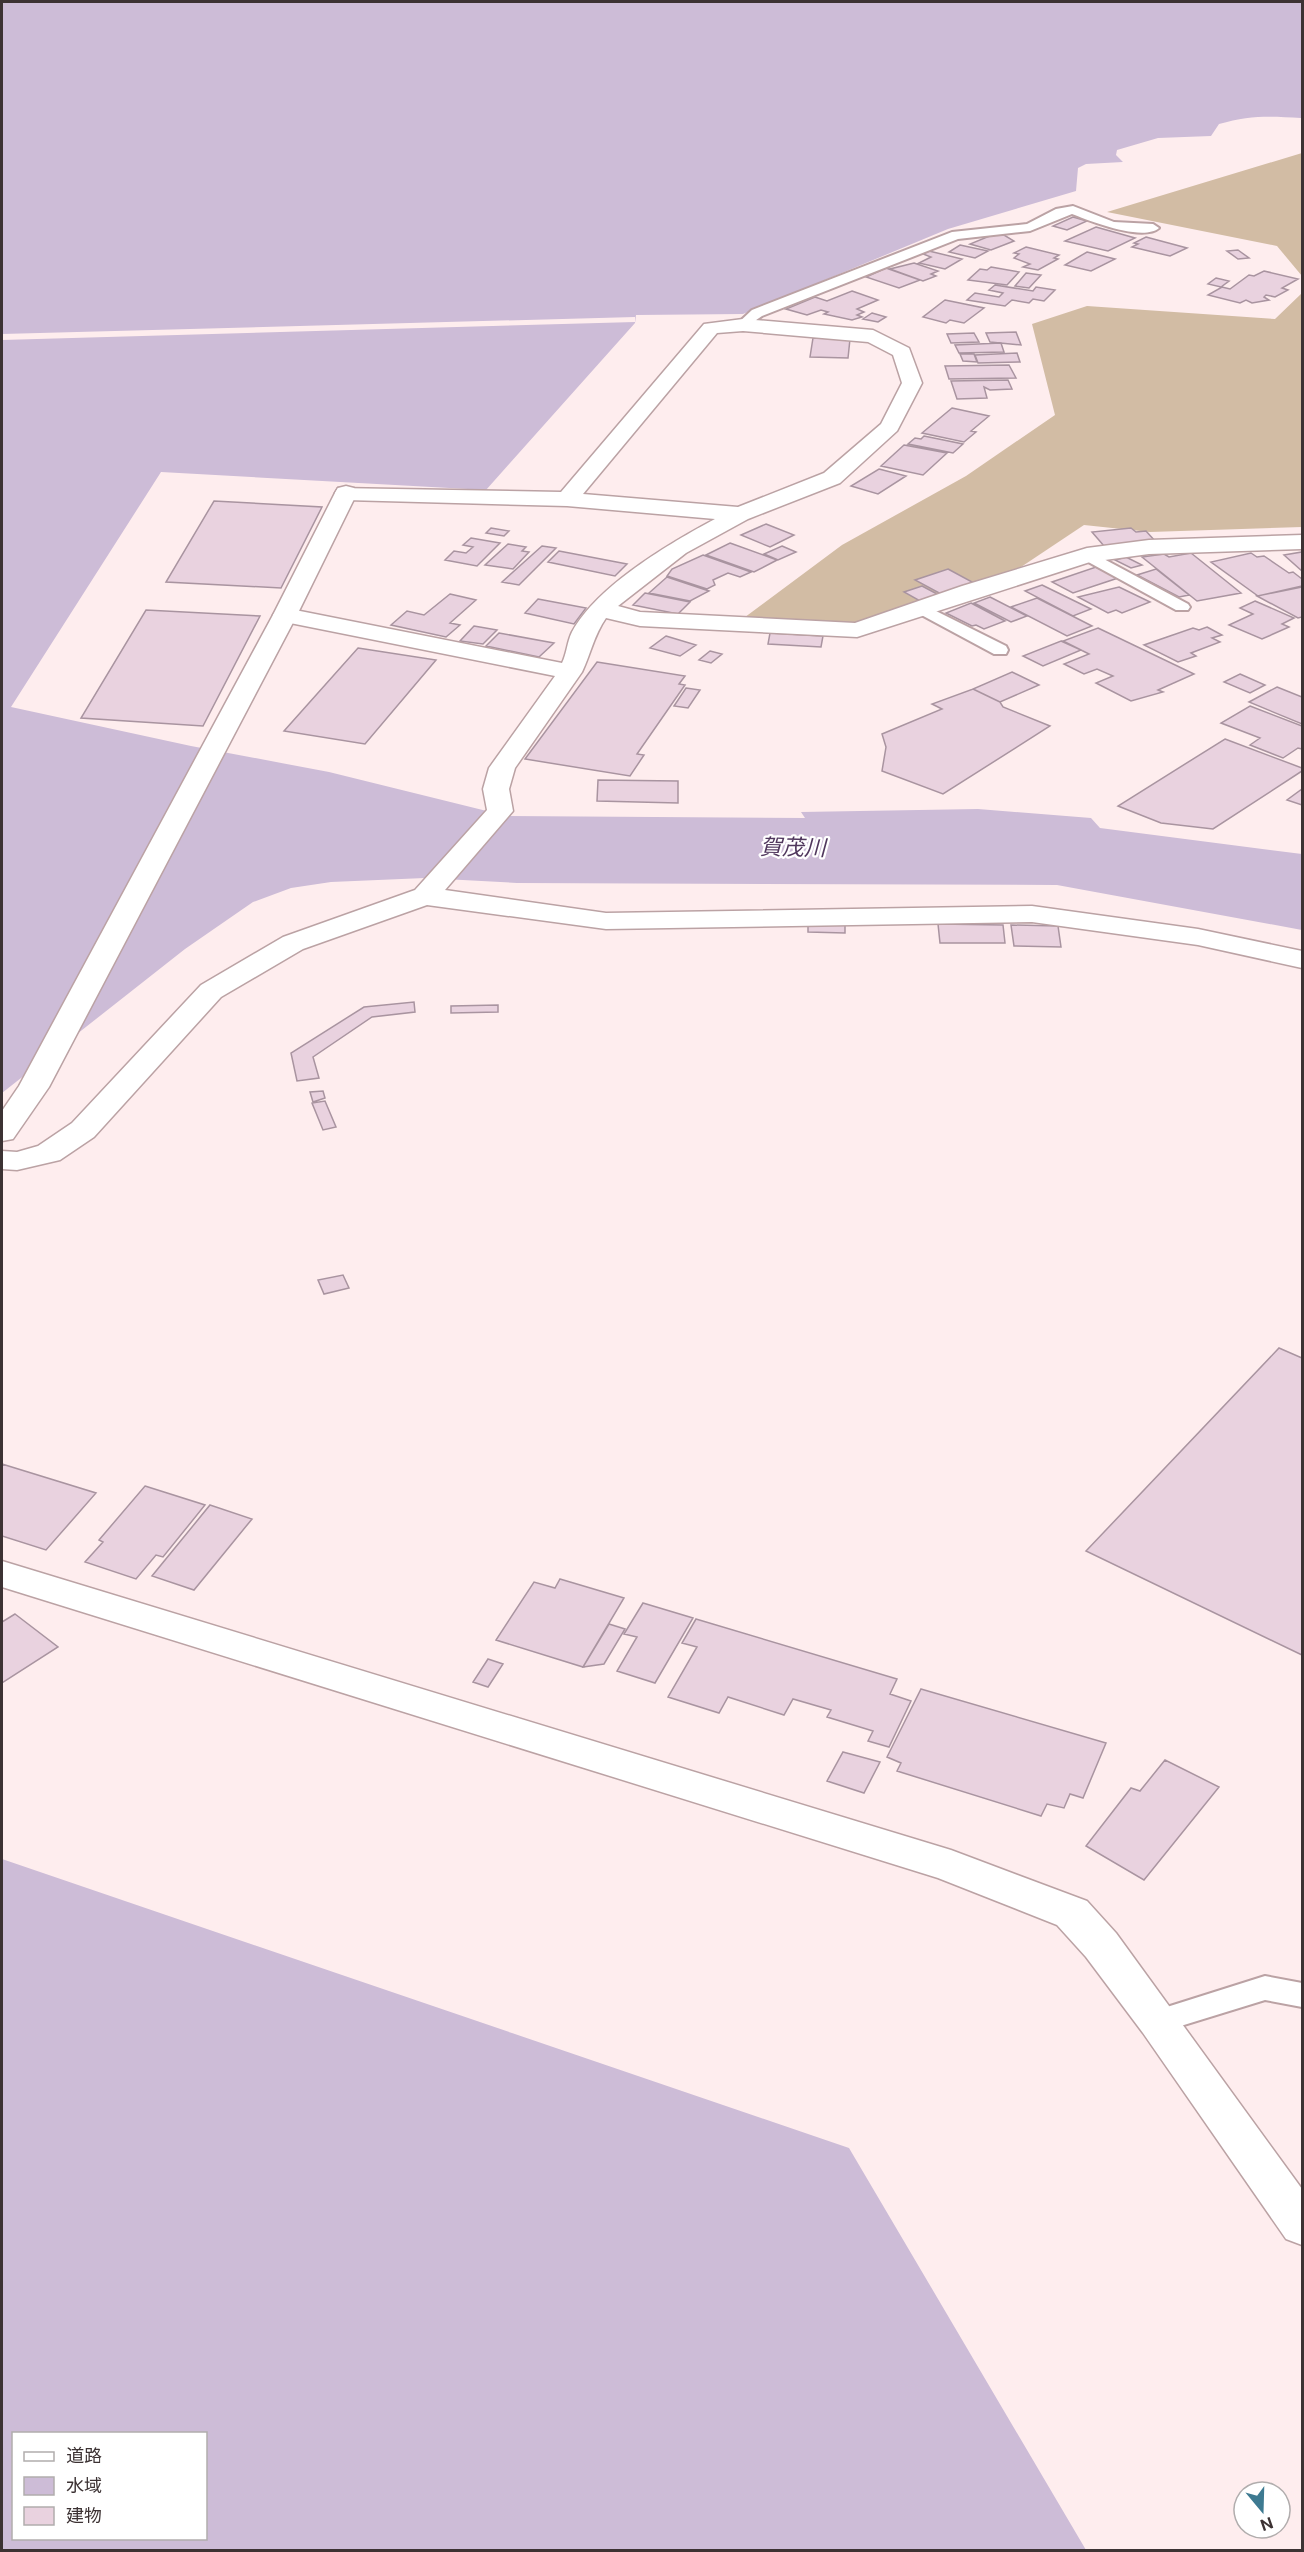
<svg xmlns="http://www.w3.org/2000/svg" width="1304" height="2552" font-family="'Public Sans','Noto Sans JP',sans-serif">
	<rect width="100%" height="100%" fill="#feedee"/>
	<!-- forest -->
	<path fill="#d2bca4" d="M1302 153V276L1277 246 1107 212Z
		M1302 293V527L1150 532 1084 525 1018 569 858 626H733L842 545 966 476 1055 415 1032 324 1087 306 1275 319Z"/>
	<!-- water -->
	<path fill="#cdbcd7" fill-rule="evenodd" d="M2 2H1302L1301 118C1270 116 1250 115 1219 124L1211 136 1158 138 1117 150 1116 155 1123 162 1086 164 1078 168 1076 191 948 229 743 314 636 315 635 323 486 490 161 472 11 707 191 746 329 772 507 816 805 818 801 812 978 809 1091 818 1100 828 1302 854V930L1057 885 517 883 425 878 331 882 291 888 253 902 185 949 2 1093Z
		M2 1859 849 2148 1086 2550H2ZM14 2434H206V2538H14Z"/>
	<!-- pier -->
	<path fill="#feedee" d="M635 317V322L2 340V334Z"/>
	<!-- building -->
	<path fill="#e9d2df" stroke="#a994a0" stroke-width="1.5" d="M1073 217 1087 221 1067 230 1053 226Z
		M1096 227 1135 238 1108 251 1065 241Z
		M992 235H1004L1014 241 991 250 970 244Z
		M1146 237 1187 248 1170 256 1132 247 1138 244 1134 243Z
		M960 245 988 251 975 258 949 252Z
		M1026 247 1059 255 1054 258 1058 259 1038 270 1023 267 1030 264 1014 258 1019 254 1014 253Z
		M1238 250 1249 258 1238 259 1227 251Z
		M929 251 962 259 945 269 919 263 931 257 923 254Z
		M1087 252 1115 259 1091 271 1065 265Z
		M914 263 938 271 931 274 936 276 923 281 890 269Z
		M991 267 1019 272 1007 285 968 280 980 269 987 270Z
		M886 268 920 280 899 288 866 277Z
		M1264 271 1298 279 1282 288 1288 290 1275 297 1266 295 1264 297 1269 300 1252 303 1246 300 1240 303 1208 295 1222 287 1230 289 1249 275 1254 276Z
		M1026 273 1041 275 1029 288 1015 286Z
		M1216 278 1229 281 1221 287 1208 284Z
		M995 285 1033 291 1036 287 1055 290 1044 301 1033 299 1029 303 1012 300 1005 306 967 300 975 293 999 297 1003 293 989 290Z
		M852 291 878 300 857 309 864 312 857 315 862 317 852 320 824 314 828 312 821 310 807 315 786 309 815 297 827 301Z
		M945 300 984 308 964 323 950 320 946 323 923 317Z
		M872 313 886 317 878 322 863 319Z
		M1016 332 1021 345 990 342 986 333Z
		M974 333 979 342 951 343 947 334Z
		M813 338 850 339 848 358 810 357Z
		M1001 343 1004 352 959 353 955 345Z
		M1017 353 1020 362 978 363 975 355Z
		M960 354H974L977 362 963 361Z
		M1009 365 1016 378 949 379 945 366Z
		M1008 380 1012 389 990 390 984 387 987 398 957 399 951 381Z
		M952 408 989 416 971 431 976 432 964 442 922 433Z
		M924 436 963 444 953 453 908 444 915 438 921 439Z
		M904 445 947 453 923 475 881 466Z
		M879 469 906 476 878 494 851 486Z
		M214 501 322 507 281 588 166 582Z
		M766 524 794 535 770 547 741 535Z
		M491 528 509 531 504 536 486 533Z
		M1131 528 1136 532 1146 531 1155 541 1104 546 1092 532Z
		M471 538 500 543 477 566 445 560 454 551 466 553 473 547 463 545Z
		M730 543 777 560 754 572 706 555Z
		M508 544 526 547 522 551 529 552 513 569 485 565Z
		M542 546 556 548 519 585 502 582Z
		M782 546 796 552 778 560 764 554Z
		M559 551 627 564 615 576 548 562Z
		M1302 552V571L1284 555Z
		M1191 553 1241 593 1197 601 1142 557 1164 554 1169 557Z
		M1251 553 1257 557 1264 556 1289 573 1293 572 1302 579V586L1258 596 1211 562Z
		M703 555 751 572 740 577 728 573 713 580 715 585 707 589 667 576 672 569Z
		M1126 557 1142 565 1131 568 1115 560Z
		M1096 567 1118 578 1073 593 1052 582Z
		M948 569 974 583 941 594 915 580Z
		M1156 569 1189 595 1179 597 1137 575Z
		M667 577 709 591 690 601 649 593Z
		M1042 585 1091 609 1073 616 1025 591Z
		M922 586 939 595 920 601 904 592Z
		M1119 587 1150 602 1122 613 1116 610 1108 613 1078 597Z
		M1302 587V617L1298 618 1257 596Z
		M645 593 690 602 678 614 633 605Z
		M450 594 476 600 450 623 460 625 446 637 391 625 407 611 424 615Z
		M990 597 1027 616 1011 622 974 603Z
		M1037 598 1092 626 1067 636 1011 607Z
		M538 599 586 608 574 624 525 613Z
		M1255 601 1294 618 1282 624 1289 627 1262 639 1229 625 1253 614 1240 608Z
		M971 603 1005 621 984 629 976 625 972 626 946 613Z
		M146 610 260 616 203 726 81 718Z
		M474 626 497 630 483 644 460 641Z
		M1207 627 1222 635 1212 638 1220 642 1191 653 1196 656 1178 662 1144 645 1193 628 1199 630Z
		M1098 628 1194 674 1158 690 1163 692 1131 701 1096 683 1113 676 1097 669 1084 674 1064 664 1089 654 1063 641Z
		M499 633 554 643 539 657 486 646Z
		M770 633 823 636 821 647 768 644Z
		M666 636 696 645 680 656 650 648Z
		M1061 641 1081 650 1043 666 1023 656Z
		M358 648 436 660 365 744 284 731Z
		M710 651 722 654 711 663 699 660Z
		M597 662 685 676 679 684 685 685 637 754 644 755 630 776 525 759Z
		M1012 672 1039 685 1000 702 973 689Z
		M1240 674 1265 685 1250 693 1224 682Z
		M1277 687 1302 697V724L1249 702Z
		M686 688 700 690 688 708 674 706Z
		M973 689 1000 702 1003 707 1050 726 943 794 882 771 886 747 882 734 942 709 932 704Z
		M1250 706 1302 726V749L1298 748 1283 758 1250 745 1260 738 1221 723Z
		M1225 739 1302 768V771L1213 829 1161 823 1118 806Z
		M598 780 678 781V803L597 801Z
		M1302 789V805L1287 800Z
		M808 922 845 923V933L808 932Z
		M938 924 1003 925 1005 943H940Z
		M1011 925 1058 926 1061 947 1014 946Z
		M414 1002 415 1012 372 1017 313 1057 319 1078 297 1081 291 1053 364 1007Z
		M498 1005V1012L451 1013V1006Z
		M323 1091 325 1098 313 1102 310 1092Z
		M325 1101 336 1127 323 1130 312 1103Z
		M343 1275 349 1288 324 1294 318 1280Z
		M1279 1348 1302 1358V1655L1086 1551Z
		M2 1464 96 1493 46 1550 2 1536Z
		M145 1486 205 1505 163 1557 156 1555 136 1579 85 1562 103 1542 99 1540Z
		M210 1505 252 1519 194 1590 152 1576Z
		M560 1579 624 1598 583 1667 496 1640 534 1582 555 1588Z
		M643 1603 693 1618 655 1683 617 1671 637 1637 624 1634Z
		M15 1614 58 1647 2 1683V1622Z
		M696 1619 897 1679 890 1694 911 1701 889 1747 868 1741 873 1731 827 1717 831 1710 793 1699 784 1715 728 1697 719 1713 668 1697 697 1647 682 1643Z
		M609 1624 625 1629 604 1664 583 1667Z
		M488 1659 503 1664 488 1687 473 1682Z
		M921 1689 1106 1743 1083 1798 1070 1794 1064 1808 1047 1804 1041 1816 897 1771 901 1763 887 1757Z
		M843 1752 880 1762 864 1793 827 1781Z
		M1165 1760 1219 1787 1144 1880 1086 1846 1131 1788 1140 1791Z"/>
	<g fill="none" stroke-linecap="round" stroke-linejoin="round">
		<!-- lane casing -->
		<g stroke="#bba2a4" stroke-width="4">
			<path id="lane" d="M1073 206 1114 222 1153 224 1159 228C1143 242 1090 221 1072 214L1030 231 958 239 762 316 743 329 736 325 752 310 952 232 1027 224 1056 209Z
				M1087 550 1188 604 1190 607 1188 610H1176L1081 558 1079 555 1081 552Z
				M920 603 1006 646 1008 650 1006 654H994L914 611 912 608 914 605Z
				M1265 1976 1302 1983V2007L1265 2000 1158 2033 1148 2029 1143 2021 1148 2013Z"/>
		</g>
		<!-- street casing -->
		<g stroke="#bba2a4" stroke-width="3">
			<path id="street" d="M743 319 873 330 909 348 922 383 897 431 840 483 748 519 686 553 618 606 640 612 855 623 962 586 1087 548 1149 540 1302 535V549L1149 554 1090 562 857 637 640 626 606 618C594 635 591 653 582 672L515 768 509 789 513 811 445 890 606 913 1032 906 1198 929 1302 951V968L1198 945 1032 922 606 929 427 905 303 949 221 997 94 1137 60 1160 17 1170 2 1169V1151L17 1152 38 1146 72 1123 201 985 283 937 415 890 487 810 483 789 489 768 555 676 285 622 277 620 273 615 277 610 285 608 562 663C567 653 567 642 572 632 597 586 670 543 715 519L567 506 346 500 338 498 335 493 338 488 561 492 704 324ZM743 331 868 342 893 355 902 383 881 424 824 473 738 507 583 494 717 333Z"/>
		</g>
		<!-- secondary casing -->
		<g stroke="#bba2a4" stroke-width="3">
			<path id="secondary" d="M346 486 354 488 357 493 297 615 49 1087 13 1139 2 1141V1111L19 1086 273 615 335 493 338 488Z
				M2 1561 951 1850 1087 1901 1116 1933 1302 2189V2245L1286 2239 1143 2033 1086 1957 1057 1925 938 1878 2 1587Z"/>
		</g>
		<!-- lane -->
		<use href="#lane" fill="#fff" fill-rule="evenodd"/>
		<!-- street -->
		<use href="#street" fill="#fff" fill-rule="evenodd"/>
		<!-- secondary -->
		<use href="#secondary" fill="#fff" fill-rule="evenodd"/>
	</g>
	<g text-anchor="middle" stroke-width="4.5" stroke-linejoin="round" paint-order="stroke">
		<!-- water labels -->
		<g font-size="22" font-style="italic" fill="#50375d" stroke="#fff">
			<text transform="translate(793 847) rotate(1)" y="8">賀茂川</text>
		</g>
	</g>
	<!-- border -->
	<rect width="1304" height="2552" fill="none" stroke="#3c3233" stroke-width="6"/>
	<!-- legend -->
	<rect x="12" y="2432" width="195" height="108" fill="#ffffff" stroke="#b1adad" stroke-width="1.5"/>
	<rect x="24" y="2452" width="30" height="9" fill="#ffffff" stroke="#b1adad" stroke-width="1.5"/>
	<text x="66" y="2462" font-size="18" fill="#3c3233">道路</text>
	<rect x="24" y="2477" width="30" height="18" fill="#cdbcd7" stroke="#b1adad" stroke-width="1.5"/>
	<text x="66" y="2492" font-size="18" fill="#3c3233">水域</text>
	<rect x="24" y="2507" width="30" height="18" fill="#e9d2df" stroke="#b1adad" stroke-width="1.5"/>
	<text x="66" y="2522" font-size="18" fill="#3c3233">建物</text>
	<!-- north arrow -->
	<g transform="translate(1262 2510) rotate(161)"><circle r="28" fill="#ffffff" stroke="#b1adad" stroke-width="1.5"/>
	<path d="M0-4.5L10 22L0 15L-10 22Z" fill="#3e7a91"/>
	<text y="-9" font-size="16" font-weight="bold" text-anchor="middle" fill="#3c3233">N</text>
	</g>
</svg>
